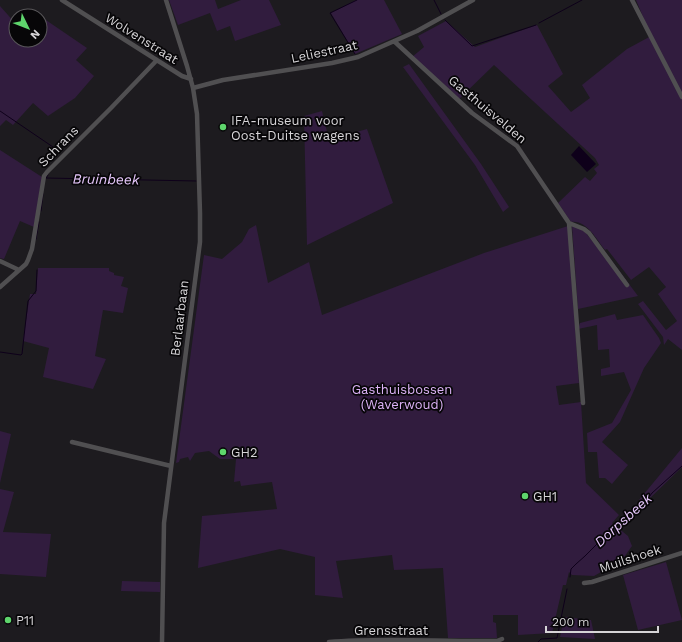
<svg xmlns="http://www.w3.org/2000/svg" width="682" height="642" font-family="'Work Sans',sans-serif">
	<rect width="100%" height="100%" fill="#1d1b1f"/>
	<!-- green -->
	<path fill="#311c3e" d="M169 0H215L218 9 241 0H269L281 25 235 41 230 26 217 31 210 13 178 25Z
		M356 0H384L402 34 355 54 331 13Z
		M636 0H682V350L668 339 664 345 663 337 638 304 643 301 666 330 677 321 658 294 666 287 649 267 631 280 607 249 605 250C596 239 587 220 571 222L558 203 585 177 590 181 597 173 594 169 599 165 595 158 494 65 459 99 412 57 424 47 418 36 446 21 475 47 537 25 563 74 548 86 571 112 590 98 582 85 627 49 651 36Z
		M0 6 16 24V40H40V16L87 48 76 60 94 76 75 98 48 116 33 103 13 125 6 120 0 126Z
		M409 64 481 164 509 207 503 212 475 165 403 67Z
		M322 111 329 140 367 129 393 203 307 245 304 116Z
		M0 150 42 177 34 227 20 221 4 259 0 258Z
		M256 225 268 283 309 262 322 315 484 253 568 226 579 383 556 386 559 405 581 402 586 483 619 515 612 523 628 536 632 546 622 560 594 576 572 575 569 572 566 585H563L552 633 518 635V615H493V622L496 623 497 638H448L443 568 394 570 392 555 336 561 343 598 315 595V557L280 549 198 568 202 516 277 509 272 482 241 486 240 481 234 482 236 459H220L209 451 195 453 190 461 188 457 180 459 179 462 176 463 204 255 222 259 242 242 249 229Z
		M572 226 581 227 594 243 608 256 638 296 578 309Z
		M38 268H109V271L114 273V275L124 277 121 286 128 288 123 313 103 310 95 356 106 359 93 389 43 377 49 348 23 341 30 294H36Z
		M615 314 617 320 643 315 659 338 661 343 644 368 620 422 602 442 628 465 612 484 605 478H599L597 452H588L587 433 612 423 631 390 624 372 601 376V369L610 367 609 349 598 350 597 325 578 329 580 323Z
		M0 431 11 434 0 483Z
		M682 448V467L645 503 639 500Z
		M0 489 14 492 3 532 51 534 46 577 0 574Z
		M666 562 682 620 638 630 623 575Z
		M122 581 160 582V592L121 591Z
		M564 617 591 620 595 639 560 637Z"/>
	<!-- water -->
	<path fill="#0e001a" d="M579 146 596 164 587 172 571 155Z"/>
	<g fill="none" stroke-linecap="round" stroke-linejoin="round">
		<!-- stream -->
		<path stroke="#0e001a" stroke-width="1" d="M434 0 441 14
			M445 20 472 46 536 25
			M539 23 582 0
			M355 54 330 13 357 0
			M0 111 53 147
			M48 175 46 178 196 181
			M41 211 43 194
			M36 239 39 222
			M0 352 21 355 22 354 28 301 36 291 37 270
			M570 577 571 569 576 564 585 556 610 531 624 520 640 502 647 500 652 493 682 466
			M538 642 541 639 557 638 567 589"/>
		<!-- minor -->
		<path stroke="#504f51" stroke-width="4.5" d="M62 0 182 76 191 79
			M632 0 682 97
			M395 42 472 113 517 146 569 223 583 403
			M193 88 223 80 332 63 358 57 417 31 473 0
			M569 223 584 229 589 233 627 285
			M0 261 19 270
			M0 287 26 264 28 260 32 249 44 176 47 172 111 108 157 60
			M72 442 171 466
			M584 583 592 582 682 553
			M162 642 164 523 200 242V213L197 114 193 88 187 66 166 0
			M329 642C384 637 441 642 497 641L502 639"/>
	</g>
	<!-- markers -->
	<g fill="#5ed56c" stroke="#070608" stroke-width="1.5">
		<circle cx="223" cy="127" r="4"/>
		<circle cx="223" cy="452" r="4"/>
		<circle cx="525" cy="496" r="4"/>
		<circle cx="8" cy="620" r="4"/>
	</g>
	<g text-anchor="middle" stroke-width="3.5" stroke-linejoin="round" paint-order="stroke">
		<!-- street labels -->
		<g font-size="13" fill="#d6d4d7" stroke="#070608">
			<text transform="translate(142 38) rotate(32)" y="5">Wolvenstraat</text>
			<text transform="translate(324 51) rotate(-12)" y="5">Leliestraat</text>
			<text transform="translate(488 109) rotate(40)" y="5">Gasthuisvelden</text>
			<text transform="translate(58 146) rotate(-46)" y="5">Schrans</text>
			<text transform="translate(179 318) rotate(-83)" y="5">Berlaarbaan</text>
			<text transform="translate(630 558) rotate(-18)" y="5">Muilshoek</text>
			<text x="391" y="635">Grensstraat</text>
		</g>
		<!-- poi labels -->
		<g font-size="13" fill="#d6d4d7" stroke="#070608" text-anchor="start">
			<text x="231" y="125">IFA-museum voor<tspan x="231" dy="15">Oost-Duitse wagens</tspan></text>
			<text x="231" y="457">GH2</text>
			<text x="533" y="501">GH1</text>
			<text x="16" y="625">P11</text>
		</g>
		<!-- park labels -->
		<g font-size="13" fill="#dbb1f5" stroke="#070608">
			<text x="402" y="394">Gasthuisbossen<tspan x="402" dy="15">(Waverwoud)</tspan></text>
		</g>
		<!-- water labels -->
		<g font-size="14" font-style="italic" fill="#e7c8fc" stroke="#070608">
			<text transform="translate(106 179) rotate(1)" y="5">Bruinbeek</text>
			<text transform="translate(623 520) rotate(-42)" y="5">Dorpsbeek</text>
		</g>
	</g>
	<!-- north arrow -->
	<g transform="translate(28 28) rotate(133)"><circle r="19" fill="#070608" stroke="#5a585b"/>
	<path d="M0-3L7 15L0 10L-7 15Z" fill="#5ed56c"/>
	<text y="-6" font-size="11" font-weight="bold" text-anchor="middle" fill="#d6d4d7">N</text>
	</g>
	<!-- scale -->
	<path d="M546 626v6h112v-6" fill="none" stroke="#d6d4d7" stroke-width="2"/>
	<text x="552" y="626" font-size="12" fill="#d6d4d7" stroke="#070608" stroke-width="3" paint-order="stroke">200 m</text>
</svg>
